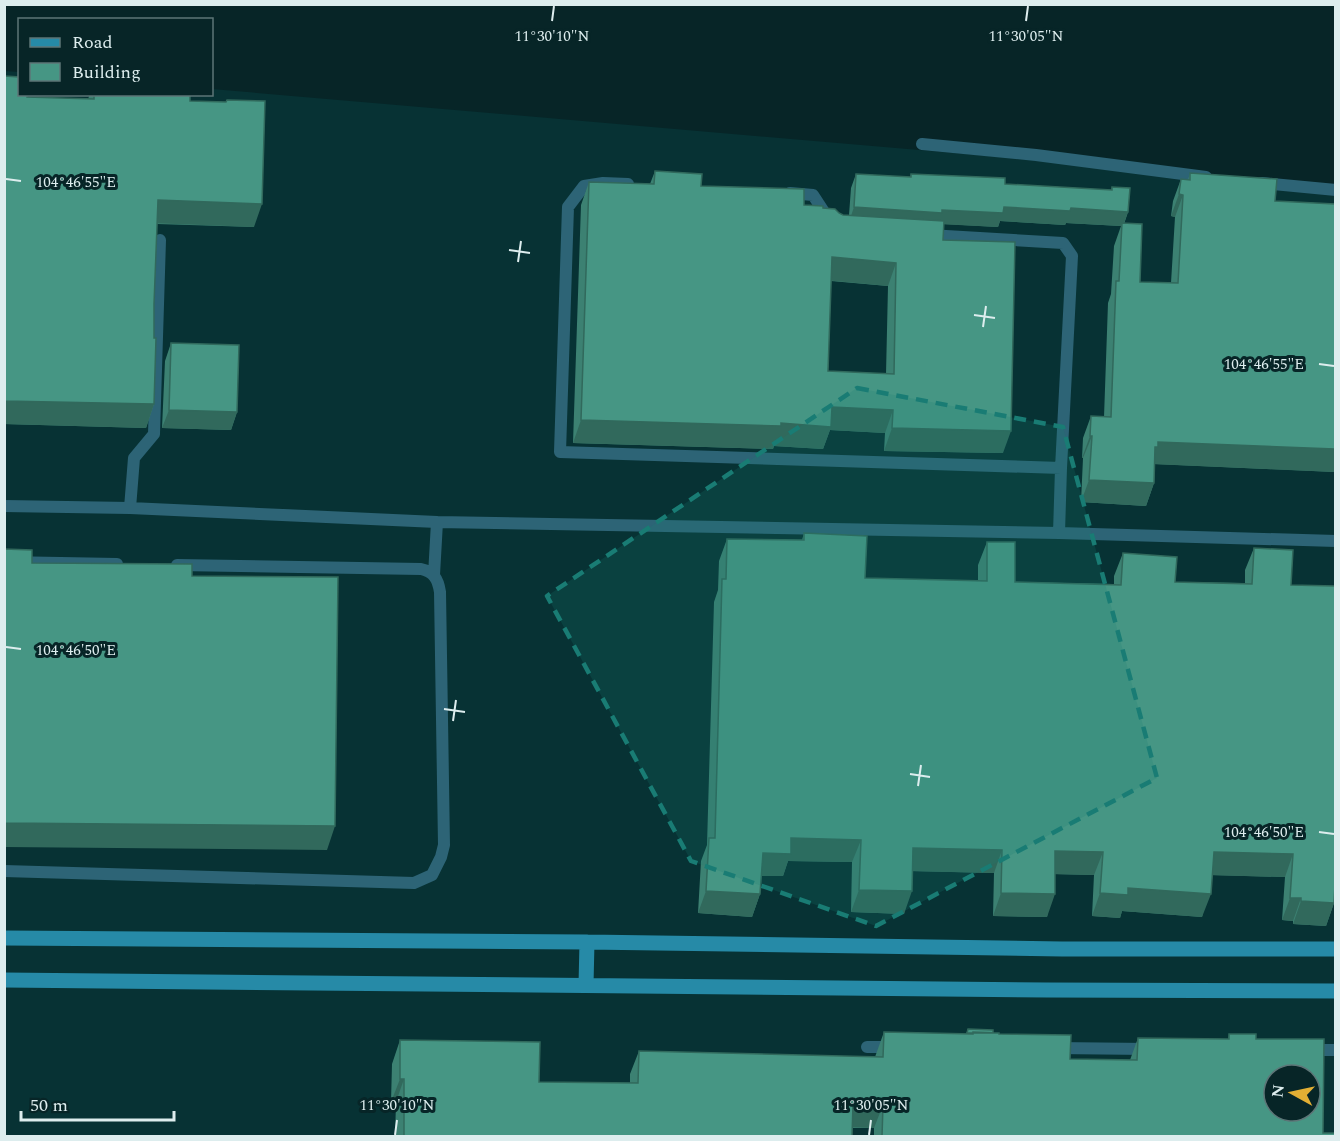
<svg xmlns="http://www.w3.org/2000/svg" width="1340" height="1141" font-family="Spectral,serif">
	<rect width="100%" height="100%" fill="#072527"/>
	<!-- built -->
	<path fill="#073234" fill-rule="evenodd" d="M4 71 19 72 20 94H212V89L1335 186V1136H5ZM1274 1075H1310V1111H1274Z"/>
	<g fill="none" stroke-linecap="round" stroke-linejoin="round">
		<!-- lane -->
		<path stroke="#2d6476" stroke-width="12" d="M922 144 1036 155 1206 177
			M1262 183 1336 190
			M628 184 603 183 584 186 568 207 560 452 1061 468
			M790 193 813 195 828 218
			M929 235 1063 243 1072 256 1061 468 1059 533
			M4 506 130 508 437 522 1059 533 1336 541
			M130 508 134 458 154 434 160 240
			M4 562 117 564
			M434 575 437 522
			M4 871 414 883 432 875 441 857 444 845 440 592C438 579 434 572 421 569L177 565
			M867 1047H893
			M1055 1048 1148 1049
			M1310 1050H1336"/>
		<!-- secondary -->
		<path stroke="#268aa7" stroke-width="15" d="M4 938 587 942 1062 949H1336
			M4 980 1047 990 1336 991
			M586 985 587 942"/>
	</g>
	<!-- wall -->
	<path fill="#3c8172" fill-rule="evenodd" d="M4 76 27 97 88 99 90 94H190V101L226 102 227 100 254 227 157 224 154 304V404L146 428 4 424Z
		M655 171 701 186 804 205 823 208 843 215H849L851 188 856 174 910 177 911 174 1005 184 1111 190 1112 187 1128 212 1124 224 1140 282 1171 283 1175 217 1171 216 1173 201 1181 179 1188 180 1190 173 1275 201 1335 204V472L1155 464 1154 483 1146 506 1081 502 1083 458H1082L1083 438 1091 416 1104 417 1108 303 1111 294 1114 246 1121 226 1066 223 1065 225 1000 221 998 227 944 224 943 240 1003 453 884 451 885 433 830 430 823 449 774 446 773 449 573 443 581 205 589 182 650 184ZM831 281 888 286 886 374 828 371Z
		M171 343 237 412 231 430 162 428 165 361Z
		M804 533 865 578 978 581V565L987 542 1015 582 1114 584V576L1123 553 1175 582 1245 583V570L1254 548 1291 585 1334 903 1326 926 1293 924V921L1282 920 1285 877 1212 875 1202 917 1122 911 1120 918 1092 916 1094 875 1055 874 1047 917 993 916 994 873 913 871 904 914 851 912 852 862 788 861 783 876H761L760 894 752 917 698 913 701 861 707 845 714 602 718 590 719 561 727 539 802 540Z
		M968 1029 993 1033 1070 1059 1130 1060 1138 1038 1228 1039 1229 1034 1256 1039 1323 1133 1335 1137H874V1128H852V1137H395L396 1102H391L392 1064 400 1040 539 1082 630 1083V1074L639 1051 875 1057 884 1032 966 1034Z"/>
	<!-- shaded-wall -->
	<path fill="#31695c" d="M1179 194 1183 195 1175 217 1171 216Z
		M158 200 262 204 254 227 150 223Z
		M854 207 942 210 1004 207 1071 208 1128 212 1123 226 1122 223 1121 226 1066 223 1065 225 1000 221 998 227 938 224 849 222Z
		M832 257 896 263 888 286 824 280Z
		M4 401 154 404 146 428 4 424Z
		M832 407 893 410 885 433 830 430 823 449 774 446 773 449 573 443 581 420 781 423Z
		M169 410 237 412 231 430 162 428Z
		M892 428 1011 431 1003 453 884 451Z
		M1090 436H1092L1083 458H1082Z
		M1158 442 1335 449V472L1151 464 1147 469Z
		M1089 480 1154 483 1146 506 1081 502Z
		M4 823 335 826 327 850 4 847Z
		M791 838 861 840 852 862 788 861 783 876H754L763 853Z
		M913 848 1002 850 994 873 905 871Z
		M1055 851 1103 852 1094 875 1047 874Z
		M1214 852 1293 854 1285 877 1206 875Z
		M1128 888 1211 894 1202 917 1122 911 1120 918 1092 916 1100 893Z
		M859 890 912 891 904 914 851 912Z
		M706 891 760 894 752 917 698 913Z
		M1001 893 1055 894 1047 917 993 916Z
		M1290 898H1301L1293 921 1282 920Z
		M1301 901 1334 903 1326 926 1293 924Z
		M400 1079H404L396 1102H391Z
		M853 1104 883 1105 874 1128 845 1127Z"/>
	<!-- building -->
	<path fill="#469684" stroke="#31695c" stroke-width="1.5" fill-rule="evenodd" d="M4 76 20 77V94H27V97L94 99V94H190V101L226 102 227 100 265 101 262 204 158 200 154 304V338H156L154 404 4 401Z
		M655 171 702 174 701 186 804 189V205L823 206V208L835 209 839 213 843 215 944 221 943 240 1015 242 1011 431 892 428 893 410 832 407 831 427 781 423V426L581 420 589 182 654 184ZM832 257 896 263 894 374 828 371Z
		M1190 173 1277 179 1275 201 1335 204V449L1158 442V447H1155L1154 483 1089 480 1092 436H1090L1091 416 1111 417 1116 281H1119L1122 223 1142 224 1140 282 1178 283 1183 195 1179 194 1181 179 1190 180Z
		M856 174 911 177V174L1005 178V184L1112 190V187L1130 188 1128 212 1071 208 1070 211 1004 207 1003 213 942 210V213L854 207Z
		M171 343 239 345 237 412 169 410Z
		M804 533 867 536 865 578 987 581V542H1015V582L1121 585 1123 553 1177 557 1175 582 1252 584 1254 548 1293 550 1291 585 1335 586V885L1334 903 1301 901V898H1290L1293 854 1214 852 1211 894 1128 888V895L1100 893 1103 852 1055 851V894L1001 893 1002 850 913 848 912 891 859 890 861 840 791 838V854L763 853 760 894 706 891 709 838H715L722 579H726L727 539 804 540Z
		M4 549 32 550V563L192 564V576L338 577 335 826 4 823Z
		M968 1029 993 1030V1033H967Z
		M884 1032 973 1034V1032L999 1033V1034L1071 1035 1070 1059 1137 1060 1138 1038 1229 1039V1034H1256V1039H1324L1323 1133H1335V1137H882L883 1105 853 1104 852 1137H404V1079H400V1040L540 1042 539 1082 638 1083 639 1051 883 1057ZM1274 1075H1310V1111H1274Z"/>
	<!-- marked area -->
	<path fill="#197c74" fill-opacity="0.2" stroke="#197c74" stroke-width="4.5" stroke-dasharray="12 8" stroke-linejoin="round" d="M857 388 1063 427 1157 778 876 926 691 861 547 596Z"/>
	<!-- ticks -->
	<path fill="none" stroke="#ddedee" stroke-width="2" d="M552 21 554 6M1026 21 1028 6M6 179 21 181M509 250 530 253M518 262 521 241M974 315 995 318M983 327 986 306M1319 364 1334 366M6 647 21 649M444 709 465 712M453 721 456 700M910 774 930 777M918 786 921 765M1319 832 1334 834M395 1135 397 1120M869 1135 871 1120"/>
	<g font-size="15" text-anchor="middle" fill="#ddedee" stroke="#072527" stroke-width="6" stroke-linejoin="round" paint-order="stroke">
		<text x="552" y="41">11°30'10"N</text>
		<text x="1026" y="41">11°30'05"N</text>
		<text x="76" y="187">104°46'55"E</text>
		<text x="1264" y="369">104°46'55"E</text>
		<text x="76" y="655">104°46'50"E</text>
		<text x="1264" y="837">104°46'50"E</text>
		<text x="397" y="1110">11°30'10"N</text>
		<text x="871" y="1110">11°30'05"N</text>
	</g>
	<!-- border -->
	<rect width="1340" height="1141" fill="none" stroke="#ddedee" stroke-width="12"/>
	<!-- legend -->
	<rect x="18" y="18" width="195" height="78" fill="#072527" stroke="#5d7577" stroke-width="1.5"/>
	<rect x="30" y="38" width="30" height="9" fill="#268aa7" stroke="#5d7577" stroke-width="1.5"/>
	<text x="72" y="48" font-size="18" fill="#ddedee">Road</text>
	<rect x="30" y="63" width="30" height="18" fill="#469684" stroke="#5d7577" stroke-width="1.5"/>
	<text x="72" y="78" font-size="18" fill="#ddedee">Building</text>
	<!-- north arrow -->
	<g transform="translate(1292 1093) rotate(278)"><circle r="28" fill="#072527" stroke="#5d7577" stroke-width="1.5"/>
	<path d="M0-4.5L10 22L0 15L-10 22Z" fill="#e2af34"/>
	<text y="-9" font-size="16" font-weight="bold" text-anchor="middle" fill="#ddedee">N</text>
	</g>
	<!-- scale -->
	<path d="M21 1111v9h153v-9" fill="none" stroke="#ddedee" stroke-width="3"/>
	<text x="30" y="1111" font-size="18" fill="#ddedee" stroke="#072527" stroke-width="4.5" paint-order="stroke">50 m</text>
</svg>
